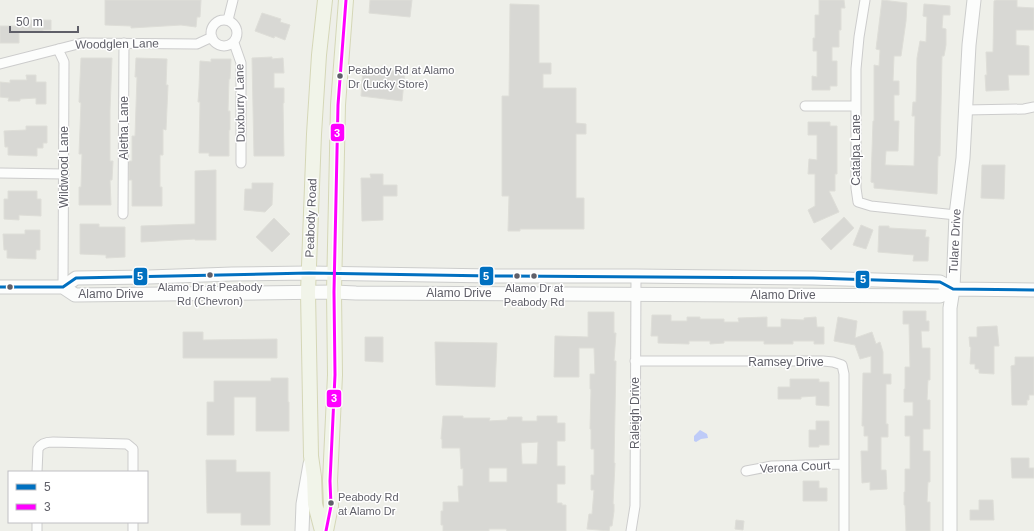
<svg xmlns="http://www.w3.org/2000/svg" width="1034" height="531" font-family="Arial,sans-serif">
	<rect width="100%" height="100%" fill="#eeefe9"/>
	<!-- water -->
	<path fill="#becbf8" d="M700 430 707 434 708 438 701 439 696 442 694 441V436Z"/>
	<!-- building -->
	<path fill="#d8d8d4" stroke="#deded8" fill-rule="evenodd" d="M105 0H201L200 17H197L196 27 181 25 131 28V26L105 25Z
		M370 0H412L410 17 369 13Z
		M819 0H844L845 8H841V30H839V47H832V61H837V86H830V90H812V76L817 77V51H813V38H815V15H819Z
		M882 0 907 3 906 21 901 56H894L893 81H899V95H894V121H899L898 151H886L885 165 914 166 915 116H912L913 102H916L917 58 920 41 926 42 927 17 923 16 924 4 950 6V15H943L942 28 946 29V45L944 56H942L940 156H938L937 194 874 188V183L871 182 873 121H874V65L879 66 880 50 876 49Z
		M996 0H1017V7L1034 8V30H1016V45L1029 46V75H1008L1009 90 986 91 985 75H987L986 52H993L994 1Z
		M510 4 539 5V63H551V74H543V88H576V123L586 124V134H576V198H584V229H520V231H508L509 196H502V96H509Z
		M262 13 281 19 280 22 290 25 285 40 275 36 274 38 255 31Z
		M24 20H51V30H43V32H19V43H0V26H24Z
		M272 57V59L283 58 284 73H274V88H284V103H283L284 156H254L252 58Z
		M81 58H112L110 110V161H113L112 180H110L111 205H79V187H81L82 154H79L81 103 79 102Z
		M136 58 167 59 166 85H168L166 130 163 129V155H160V187H162V206H132V180H129V161H132V136H135L137 77H135Z
		M211 59H231L230 79H229L228 111H230V130H229V156H209V153H199L200 102H198L199 88 200 61 211 62Z
		M363 68 405 72 402 101 361 96Z
		M26 75H36V82H46V104H36V98L20 99V101H8L9 98 0 97V82L10 83V80H27Z
		M808 122H830V126H837V174H835V191H829L839 212 814 223 808 210 815 206V174H808L809 159 817 160V135H808Z
		M26 126H47V143H43V148H37V156L8 155V147H5L4 131 26 130Z
		M982 165H1005L1004 199 981 198Z
		M216 170V240H195V239L141 242V226L195 224V171Z
		M370 174H383V185H397V196H383V220L362 221 361 178H371Z
		M252 183H273L272 205 265 212 244 210 245 189H252Z
		M8 191H37V199H41V216L19 215V220L4 219V199H8Z
		M844 217 854 228 831 250 821 239Z
		M274 218 290 234 272 252 256 237Z
		M80 224H99V227H125V257L106 258V255L80 254Z
		M861 225 873 230 866 249 853 245Z
		M879 226H889V228L926 230 925 237H929L928 261H913L914 255 878 252Z
		M25 230H40V250H36V259L7 258V250H4L3 234H25Z
		M903 311H926V321H929V331H921L922 348H930V380H928L927 400H930V429H923V451H930V482H928L927 502H930V531H906L905 505H904V492H905V469H910V436H905V416H913V402H904V389H905V367H910L909 324H903Z
		M588 312H614V333H616L614 361H616L614 463H615L613 504H614V511L612 526H610L609 531 587 529 589 514H592L594 490H591V475H594V449H591V429H590L591 389H590V374H595L594 348H579V377H554L555 336 588 337Z
		M652 315H671V321H687V317H700V319H724V322H739L738 318 767 317V327H781V319L804 320V318L816 317 817 327H824V344H814V341H793V344H764V341H724V343L710 344V341H689V344L658 343V336H651Z
		M838 317 857 321 855 338 872 332 876 344 880 342 883 352V374H891V384H886V424H888V437H881V470H886L887 489 870 490V482L862 483 861 451H868V436H864V426H862L863 373H871V356L860 359 855 345 834 341Z
		M997 326 999 346H994V374L979 373V369H975V364H970L971 347H970L969 337H977V327Z
		M183 332H203V340L277 339V358H183Z
		M365 337H383V362L365 361Z
		M435 342 497 343 495 387 436 385Z
		M1015 357H1034V395H1029V400H1027V405H1012L1011 366 1015 365Z
		M271 378H288V402H289V431H256V397H234V435H207V402H214V381H271Z
		M790 379H819V382H829V406L816 405V396L801 397V399H778V387H790Z
		M443 416H463V418H490L489 421 507 420 508 417H522V421H537V416H557V423H565V441H557V466H565V484H557V503H562V505H566V531H507L506 529H489V531H443V525H441V511H443V502H459L458 486H463V468L461 469 460 448H442V439H441ZM538 442 537 464H522L521 443ZM489 468H507V482H489Z
		M816 421H829V445H819V447H809V430H816Z
		M1011 458H1029V468H1034V478H1012Z
		M206 460H236V472H270V525H241V513H207Z
		M803 481H819V488H827V501H803Z
		M979 500H993L994 520H970V510H979Z
		M736 520 744 521 743 530 735 529Z"/>
	<g fill="none" stroke-linecap="round" stroke-linejoin="round">
		<!-- street casing -->
		<g stroke="#ccc" stroke-width="11">
			<path id="street" d="M865 0 859 37 856 69V188L858 202 871 206 956 215
				M211 33a13 13 0 1 1 26 0a13 13 0 1 1-26 0Z
				M228 20 233 0
				M234 43 241 63V163
				M58 49 64 62 63 287
				M0 64 82 43 197 44 212 37
				M805 106H856
				M965 110 1024 109 1034 107
				M0 173 64 174
				M123 214 124 43
				M635 361H823L833 362 842 365 844 374V531
				M746 471 772 466 844 464
				M37 472 38 449C41 443 47 442 53 442L127 444 133 449V472
				M37 531V522
				M133 531V522
				M631 531 635 506 636 276"/>
		</g>
		<!-- secondary casing -->
		<g stroke="#cccdcc" stroke-width="15">
			<path id="secondary" d="M0 287H63L76 278 149 277 232 274 309 273 492 276H636L813 278 940 282 953 289
				M63 287 75 295 334 292 356 293 940 296 953 289 1034 290
				M302 531 303 504 310 464
				M950 531V308L953 289 956 215 963 158 969 45 974 0"/>
		</g>
		<!-- primary casing -->
		<g stroke="#d5d7b7" stroke-width="16">
			<path id="primary" d="M322 531 315 504 314 477 311 456 308 292 314 134 319 55 325 0
				M326 531 331 506 330 481 335 375 334 292 338 105 346 0"/>
		</g>
		<!-- street -->
		<use href="#street" stroke="#fcfdfc" stroke-width="9"/>
		<!-- secondary -->
		<use href="#secondary" stroke="#fcfdfc" stroke-width="13"/>
		<!-- primary -->
		<use href="#primary" stroke="#f1f4e9" stroke-width="14"/>
		<!-- bus-1 casing -->
		<g stroke="#fff" stroke-width="6">
			<path id="bus-1" d="M0 287H63L76 278 309 273 492 276 813 278 940 282 953 289 1034 290"/>
		</g>
		<!-- bus-2 casing -->
		<g stroke="#fff" stroke-width="6">
			<path id="bus-2" d="M326 531 331 506 330 481 335 375 334 292 338 105 346 0"/>
		</g>
		<!-- bus-1 -->
		<use href="#bus-1" stroke="#0070c0" stroke-width="3"/>
		<!-- bus-2 -->
		<use href="#bus-2" stroke="#f0f" stroke-width="3"/>
	</g>
	<!-- markers -->
	<g fill="#5f5f68" stroke="#fff" stroke-width="1.5">
		<circle cx="340" cy="76" r="3.5"/>
		<circle cx="210" cy="275" r="3.5"/>
		<circle cx="517" cy="276" r="3.5"/>
		<circle cx="534" cy="276" r="3.5"/>
		<circle cx="10" cy="287" r="3.5"/>
		<circle cx="331" cy="503" r="3.5"/>
	</g>
	<g text-anchor="middle" stroke-width="3" stroke-linejoin="round" paint-order="stroke">
		<!-- bus labels -->
		<g font-size="11" fill="#5f5f68" stroke="#fff" text-anchor="start">
			<text x="348" y="74">Peabody Rd at Alamo<tspan x="348" dy="14">Dr (Lucky Store)</tspan></text>
			<text x="210" y="291" text-anchor="middle">Alamo Dr at Peabody<tspan x="210" dy="14">Rd (Chevron)</tspan></text>
			<text x="534" y="292" text-anchor="middle">Alamo Dr at<tspan x="534" dy="14">Peabody Rd</tspan></text>
			<text x="338" y="501">Peabody Rd<tspan x="338" dy="14">at Alamo Dr</tspan></text>
		</g>
		<!-- street labels -->
		<g font-size="12" fill="#5f5f68" stroke="#fff">
			<text transform="translate(117 44) rotate(-1)" y="4">Woodglen Lane</text>
			<text transform="translate(240 103) rotate(-91)" y="4">Duxburry Lane</text>
			<text transform="translate(124 128) rotate(-90)" y="4">Aletha Lane</text>
			<text transform="translate(856 150) rotate(-90)" y="4">Catalpa Lane</text>
			<text transform="translate(64 167) rotate(-90)" y="4">Wildwood Lane</text>
			<text transform="translate(311 218) rotate(-88)" y="4">Peabody Road</text>
			<text transform="translate(955 241) rotate(-87)" y="4">Tulare Drive</text>
			<text x="459" y="297">Alamo Drive</text>
			<text x="111" y="298">Alamo Drive</text>
			<text x="783" y="299">Alamo Drive</text>
			<text x="786" y="366">Ramsey Drive</text>
			<text transform="translate(635 413) rotate(-90)" y="4">Raleigh Drive</text>
			<text transform="translate(795 467) rotate(-3)" y="4">Verona Court</text>
		</g>
	</g>
	<g stroke="#fff" stroke-width="1.5">
		<rect x="330" y="123" width="15" height="19" rx="4" fill="#f0f"/>
		<rect x="479" y="266" width="15" height="20" rx="4" fill="#0070c0"/>
		<rect x="133" y="267" width="15" height="19" rx="4" fill="#0070c0"/>
		<rect x="855" y="270" width="15" height="19" rx="4" fill="#0070c0"/>
		<rect x="326" y="389" width="16" height="19" rx="4" fill="#f0f"/>
	</g>
	<g font-size="11" text-anchor="middle" font-weight="bold" fill="#fff">
		<text x="337" y="137">3</text>
		<text x="486" y="280">5</text>
		<text x="140" y="280">5</text>
		<text x="863" y="283">5</text>
		<text x="334" y="402">3</text>
	</g>
	<!-- legend -->
	<rect x="8" y="471" width="140" height="52" fill="#ffffff" stroke="#bfbfc3"/>
	<rect x="16" y="484" width="20" height="6" fill="#0070c0" stroke="#bfbfc3"/>
	<text x="44" y="491" font-size="12" fill="#5f5f68">5</text>
	<rect x="16" y="504" width="20" height="6" fill="#ff00ff" stroke="#bfbfc3"/>
	<text x="44" y="511" font-size="12" fill="#5f5f68">3</text>
	<!-- scale -->
	<path d="M10 26v6h68v-6" fill="none" stroke="#5f5f68" stroke-width="2"/>
	<text x="16" y="26" font-size="12" fill="#5f5f68" stroke="#ffffff" stroke-width="3" paint-order="stroke">50 m</text>
</svg>
